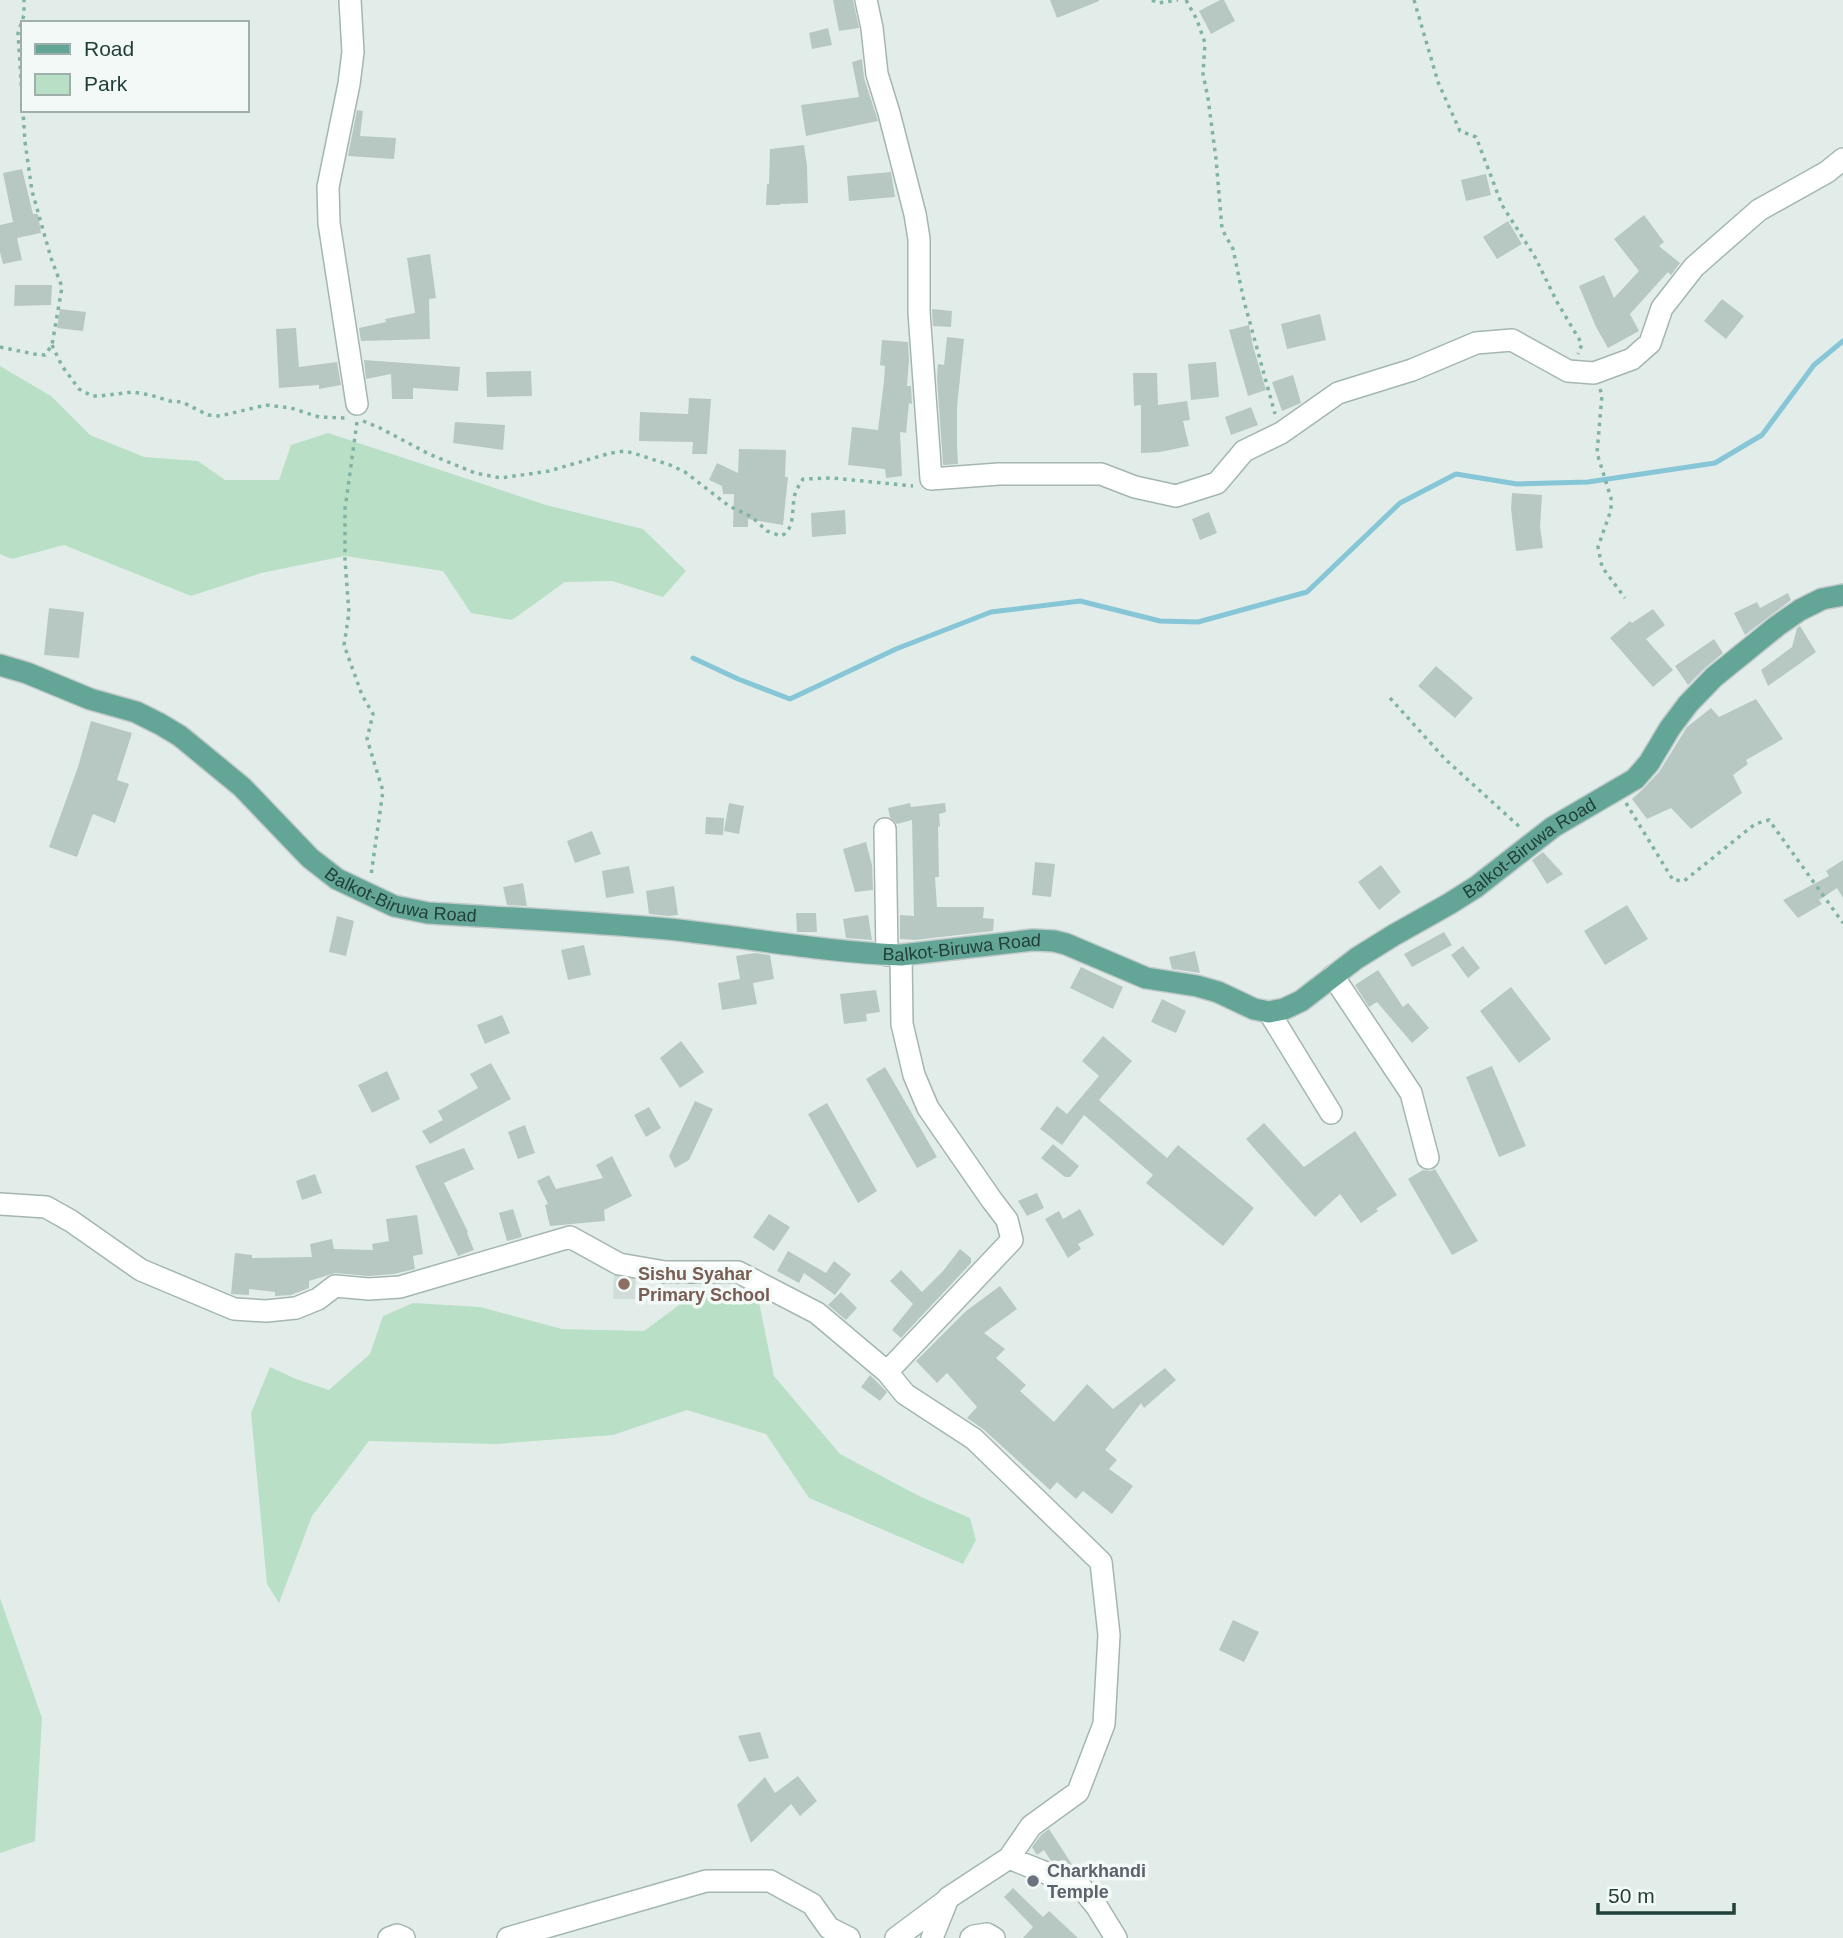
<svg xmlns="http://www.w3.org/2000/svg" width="1843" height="1938" font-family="Arial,sans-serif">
	<rect width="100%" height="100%" fill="#e2ede9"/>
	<!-- built -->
	<path fill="#d0ddd8" d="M614 1269H636L635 1299H613Z"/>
	<!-- green -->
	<path fill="#b9e0c6" d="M0 366 51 396 90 435 144 457 198 461 225 480H279L291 445 328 433 546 505 643 529 686 571 663 597 612 581 565 582 512 620 471 613 443 571 345 556 261 573 191 596 64 545 12 559 0 554Z
		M698 1291 758 1297 774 1376 840 1454 919 1496 970 1518 976 1540 963 1564 809 1498 766 1434 687 1410 613 1435 496 1444 369 1441 312 1516 279 1603 267 1584 251 1413 270 1367 296 1379 329 1390 370 1354 383 1316 413 1303 480 1307 562 1329 644 1331Z
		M0 1598 42 1718 35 1841 0 1853Z"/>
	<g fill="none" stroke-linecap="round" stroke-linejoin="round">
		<!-- stream -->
		<path stroke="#86c6d6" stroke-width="5" d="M693 658 738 679 790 699 896 649 991 612 1080 601 1160 621 1198 622 1307 592 1400 503 1456 474 1517 484 1588 482 1715 463 1762 435 1814 365 1843 341"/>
	</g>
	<!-- building -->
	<path fill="#b7c8c2" d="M833 0H853L859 28 839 31Z
		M1050 0H1099V1L1057 18Z
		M1220 0H1224L1235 21 1211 34 1199 11Z
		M828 28 832 45 812 49 809 33Z
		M862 59 864 78 878 121 806 136 801 105 859 97 852 62Z
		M357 110 363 111 360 136 396 138 394 159 348 156Z
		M804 145 807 166 808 203 780 204V205H766L767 184H769L770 149Z
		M22 169 33 214H38L41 233 17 238 22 260 3 264 0 252V225L13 222 3 173Z
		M891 172 895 197 849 201 847 176Z
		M1486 174 1491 195 1466 201 1461 180Z
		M1644 215 1664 242 1659 246 1680 263 1671 275 1668 272 1630 314 1639 331 1608 348 1596 327 1579 286 1604 275 1614 298 1639 271 1614 239Z
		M1508 221 1522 244 1497 259 1483 237Z
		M430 254 436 298 429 299 430 339 361 341 359 328 386 322 385 319 415 313 407 258Z
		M15 285H52L51 305 14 306Z
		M1722 299 1744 316 1726 339 1704 321Z
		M60 309 86 312 83 331 57 328Z
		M932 309 952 311 951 327 933 326Z
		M1320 314 1326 340 1287 349 1281 324Z
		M1249 325 1253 346 1266 390 1248 396 1229 330Z
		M296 328 299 367 337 362 341 385 319 389V385L279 388 276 329Z
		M947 337 964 339 957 407V444L958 464 943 465 937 378 938 364 944 365Z
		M882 340 908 342 909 359 907 386H911L912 404 909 403 906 433 900 432 902 476 886 478 885 469 848 465 852 427 878 430 884 381 885 366 880 365Z
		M364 360 460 367 458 391 413 388V399H392L391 374 366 379Z
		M1216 362 1219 397 1191 400 1188 364Z
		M531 371 532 396 487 397 486 372Z
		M1133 373H1157L1158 405 1187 401 1190 420 1183 421 1189 446 1160 452 1141 453V405L1134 406Z
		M1293 375 1301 403 1282 411 1272 382Z
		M689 398 711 399 707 454H692L693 442 639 441 640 412 688 414Z
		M1251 407 1258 425 1231 435 1225 417Z
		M455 422 505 425 503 450 453 443Z
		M739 449 786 450 785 477H788L783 525 748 519V527H733L734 494H723L722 486 709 480 717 463 738 473Z
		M1512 493 1542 495 1540 527 1543 548 1516 551 1511 509Z
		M845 510 846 534 812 537 811 513Z
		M1209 512 1217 533 1200 540 1192 519Z
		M1788 593 1791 600 1745 635 1734 613 1757 602 1760 608Z
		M49 608 84 612 79 658 44 655Z
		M1653 609 1665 625 1646 639 1673 670 1653 687 1610 638 1630 621 1632 623Z
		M1800 626 1816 652 1768 686 1761 670 1792 647 1797 628Z
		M1714 639 1723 653 1705 668 1688 685 1675 666Z
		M1436 666 1473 698 1455 718 1418 686Z
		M1756 699 1783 739 1746 760 1748 764 1733 775 1742 793 1691 829 1671 808 1647 819 1632 799 1643 789 1659 772 1687 727 1711 708 1719 717Z
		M91 721 132 733 117 780 129 784 115 823 93 814 77 857 49 847 78 767Z
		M729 803 744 806 739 834 724 831Z
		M910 803 911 807 945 803 946 812 939 814 940 826 938 827 939 877H935L937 907H984L983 918 994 919 993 931 915 940 900 939V915L914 916 912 820 897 824 890 817 888 808Z
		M706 817 724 818 723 835 705 834Z
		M592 831 601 854 575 863 567 841Z
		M866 842 872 865 873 890 855 892 843 849Z
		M1543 852 1563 874 1547 884 1532 860Z
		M1843 860V898L1837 888 1819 900 1822 904 1798 918 1783 900 1829 876 1826 871Z
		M1035 862 1055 864 1051 897 1032 895Z
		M1381 865 1401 892 1379 910 1358 882Z
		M629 866 634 893 606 898 602 871Z
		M523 883 527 906 507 905 503 887Z
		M674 886 678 915 669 916 649 914 646 891Z
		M1627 905 1648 939 1605 965 1584 931Z
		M796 913H816L817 932H797Z
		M868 915 872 940 846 938 843 919Z
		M337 916 354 921 346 956 329 952Z
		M1444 932 1452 945 1412 967 1404 954Z
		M584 945 591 975 568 980 561 950Z
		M1463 946 1480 968 1468 978 1451 955Z
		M1195 951 1200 973 1172 969 1169 957Z
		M755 953 770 955 774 979 753 983 757 1004 722 1010 718 983 740 979 736 956Z
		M1081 967 1123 987 1113 1009 1070 988Z
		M1378 970 1403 1007 1408 1003 1429 1028 1412 1043 1377 1002 1369 1007 1355 985Z
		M1511 987 1551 1039 1519 1063 1480 1011Z
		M876 990 880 1012 866 1014 867 1021 844 1024 840 994Z
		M1162 999 1186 1011 1176 1033 1151 1022Z
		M502 1015 510 1033 485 1044 477 1025Z
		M1103 1036 1132 1061 1099 1100 1167 1158 1178 1145 1254 1208 1223 1246 1146 1183 1153 1175 1084 1115 1062 1145 1040 1129 1057 1106 1067 1114 1099 1076 1082 1061Z
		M681 1041 704 1072 680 1088 660 1058Z
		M491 1063 511 1099 430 1144 422 1131 443 1120 438 1111 478 1088 470 1074Z
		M1492 1066 1526 1146 1499 1157 1466 1077Z
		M885 1067 937 1157 917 1168 866 1079Z
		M387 1071 400 1099 372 1113 358 1085Z
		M695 1101 713 1109 689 1160 675 1168 669 1156Z
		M827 1103 877 1191 858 1203 808 1114Z
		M649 1107 661 1128 646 1137 634 1115Z
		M1264 1123 1304 1167 1355 1131 1397 1195 1376 1209 1378 1211 1361 1223 1340 1194 1315 1217 1246 1139Z
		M525 1125 535 1153 518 1159 508 1132Z
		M1053 1144 1079 1166 1070 1177H1065L1041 1158Z
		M464 1148 474 1169 444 1183 468 1232 467 1233 474 1250 458 1256 415 1166Z
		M612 1156 632 1196 604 1210 605 1221 550 1226 545 1205 548 1204 537 1181 549 1175 556 1189 603 1178 596 1165Z
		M1435 1169 1478 1241 1452 1255 1408 1179 1423 1170 1431 1171Z
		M315 1174 322 1193 302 1200 296 1181Z
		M1037 1193 1044 1208 1027 1216 1018 1201Z
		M513 1209 522 1237 507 1241 499 1213Z
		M1080 1209 1094 1235 1078 1244 1081 1249 1068 1258 1045 1219 1059 1211 1063 1219Z
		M769 1214 790 1227 774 1251 753 1237Z
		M417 1215 423 1254 413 1256 415 1269 394 1274 369 1276 335 1273 309 1281V1288L291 1295 275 1296V1292L249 1289V1295L231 1294 235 1253 252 1255V1258L312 1257 310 1244 332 1239 334 1249 373 1250 372 1244 389 1241 386 1219Z
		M960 1249 971 1258V1263L901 1338 892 1330 913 1304 890 1281 901 1270 922 1292 943 1271Z
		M788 1251 826 1273 834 1261 851 1274 835 1295 804 1273 799 1283 777 1271Z
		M1000 1286 1017 1309 984 1333 1005 1349 996 1358 1026 1385 1020 1391 1054 1422 1087 1384 1113 1409 1165 1368 1176 1380 1144 1408 1141 1403 1105 1450 1117 1460 1109 1469 1133 1486 1112 1514 1083 1491 1076 1499 1057 1482 1050 1490 983 1429 967 1418 977 1407 947 1373 937 1383 916 1361 966 1311Z
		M841 1292 857 1308 846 1320 828 1305Z
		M870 1375 887 1392 880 1401 861 1387Z
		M1233 1620 1259 1632 1244 1662 1219 1650Z
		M760 1732 769 1758 749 1762 738 1736Z
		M798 1776 817 1801 800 1816 791 1804 751 1843 737 1805 765 1777 775 1793Z
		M1049 1829 1073 1866 1069 1868 1051 1861 1044 1850 1037 1855 1032 1847 1041 1835Z
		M1013 1888 1043 1917 1049 1911 1078 1938H1023L1033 1927 1004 1897Z"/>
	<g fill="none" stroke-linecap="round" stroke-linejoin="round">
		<!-- minor casing -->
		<g stroke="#a4b6b1" stroke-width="24">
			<path id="minor" d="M350 0 353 52 349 84 328 187 329 223 357 404
				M866 0 872 28 877 74 889 113 915 214 919 239V312L931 479 999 474H1101L1135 487 1176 496 1217 483 1244 451 1281 433 1338 393 1412 370 1476 343 1512 340 1568 371 1594 373 1632 359 1650 343 1662 308 1694 267 1759 210 1827 172 1843 159
				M885 829 887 955
				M901 955 902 1024 914 1075 928 1108 991 1199 1007 1220 1012 1240 887 1372 905 1394 974 1439 1101 1562 1109 1635 1104 1724 1078 1792 1031 1826 1009 1858 948 1898 932 1938
				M1333 976 1411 1093 1428 1158
				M1269 1012 1331 1113
				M0 1204 46 1207 71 1221 141 1270 234 1309 266 1311 296 1308 318 1299 335 1286 369 1289 400 1287 570 1237 619 1264 665 1272H738L817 1313 887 1372
				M1009 1858 1081 1887 1097 1907 1116 1938
				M389 1938 397 1935 404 1938
				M508 1938 706 1881H770L812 1904 829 1928 849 1938
				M896 1938 947 1900
				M971 1938 974 1936 987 1934 994 1938"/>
		</g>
		<!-- major casing -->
		<g stroke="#c1cac8" stroke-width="24">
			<g id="major">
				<path id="s1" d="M0 665 27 673 90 699 136 712 160 724 180 736 242 787 310 858 337 879 394 906 428 913C508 918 588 922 668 929 746 937 823 952 901 955L1033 940 1054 941 1066 944 1146 978 1197 986 1218 992 1254 1009 1269 1012 1284 1009 1301 1001 1357 958 1394 935 1449 904 1476 887 1553 827 1635 779 1649 763 1670 728 1688 704 1714 677 1777 626 1800 610 1822 599 1843 595"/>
			</g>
		</g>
		<!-- path -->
		<path stroke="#80b3a6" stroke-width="3.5" stroke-dasharray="3.5 5" stroke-linecap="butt" d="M1152 0 1158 3 1178 0
			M1186 0 1197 20 1205 43 1203 74 1208 98 1216 159 1222 229 1233 249 1244 301 1275 414
			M1414 0 1438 82 1460 131 1476 137 1502 205 1535 257 1557 302 1582 344 1578 354
			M52 345 62 366 79 389 92 396H100L133 392 150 395 170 401 182 402 208 415 220 416 266 405 291 408 319 417 345 418
			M0 347 34 354 45 355 52 345 62 287 51 258 32 191 25 142 18 33 24 15V0
			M1600 389 1602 395 1597 453 1611 498V510L1598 547 1602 567 1625 598
			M363 421 380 428 429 454 475 473 501 478 549 471 611 453 625 451 636 454 670 465 685 472 729 506 752 517 767 531 781 536C796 529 791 509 795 494 797 488 800 484 803 479L832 478 913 486
			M357 422 345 509V560L349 613 344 645 362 695 373 714 367 739 383 791 371 875
			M1390 698 1445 759 1522 829
			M1626 803 1673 880 1684 881 1755 824 1769 820 1843 923"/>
		<!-- minor -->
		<use href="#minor" stroke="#fff" stroke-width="21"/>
		<!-- major -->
		<use href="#major" stroke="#63a698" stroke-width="21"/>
	</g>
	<!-- markers -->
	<circle fill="#8d6e63" stroke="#f3f9f6" stroke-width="2.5" cx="624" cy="1284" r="7"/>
	<circle fill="#6b7280" stroke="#f3f9f6" stroke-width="2.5" cx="1033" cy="1881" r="7"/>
	<g text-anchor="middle" stroke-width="7" stroke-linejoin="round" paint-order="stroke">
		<!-- street labels -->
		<g font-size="18" fill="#214039" stroke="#f3f9f6">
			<text dy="6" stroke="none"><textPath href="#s1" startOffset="1671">Balkot-Biruwa Road</textPath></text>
			<text dy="6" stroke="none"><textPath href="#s1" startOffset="474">Balkot-Biruwa Road</textPath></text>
			<text dy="6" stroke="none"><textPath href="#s1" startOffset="1041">Balkot-Biruwa Road</textPath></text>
		</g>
		<!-- education labels -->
		<g font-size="18" font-weight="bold" fill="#785e54" stroke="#f3f9f6" text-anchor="start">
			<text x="638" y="1280">Sishu Syahar<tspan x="638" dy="21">Primary School</tspan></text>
		</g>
		<!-- worship labels -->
		<g font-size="18" font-weight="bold" fill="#5b616d" stroke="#f3f9f6" text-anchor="start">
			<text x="1047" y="1877">Charkhandi<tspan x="1047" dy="21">Temple</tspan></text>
		</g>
	</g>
	<!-- legend -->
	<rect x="21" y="21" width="228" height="91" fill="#f3f9f6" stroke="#9fafaa" stroke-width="2"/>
	<rect x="35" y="44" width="35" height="10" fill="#63a698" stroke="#9fafaa" stroke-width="2"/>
	<text x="84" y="56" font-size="21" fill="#214039">Road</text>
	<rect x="35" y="74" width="35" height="21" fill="#b9e0c6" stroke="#9fafaa" stroke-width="2"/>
	<text x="84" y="91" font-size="21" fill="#214039">Park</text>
	<!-- scale -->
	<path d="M1598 1903v10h136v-10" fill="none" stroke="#214039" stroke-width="3.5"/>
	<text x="1608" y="1903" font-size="21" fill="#214039" stroke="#f3f9f6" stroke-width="5" paint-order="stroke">50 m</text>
</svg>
